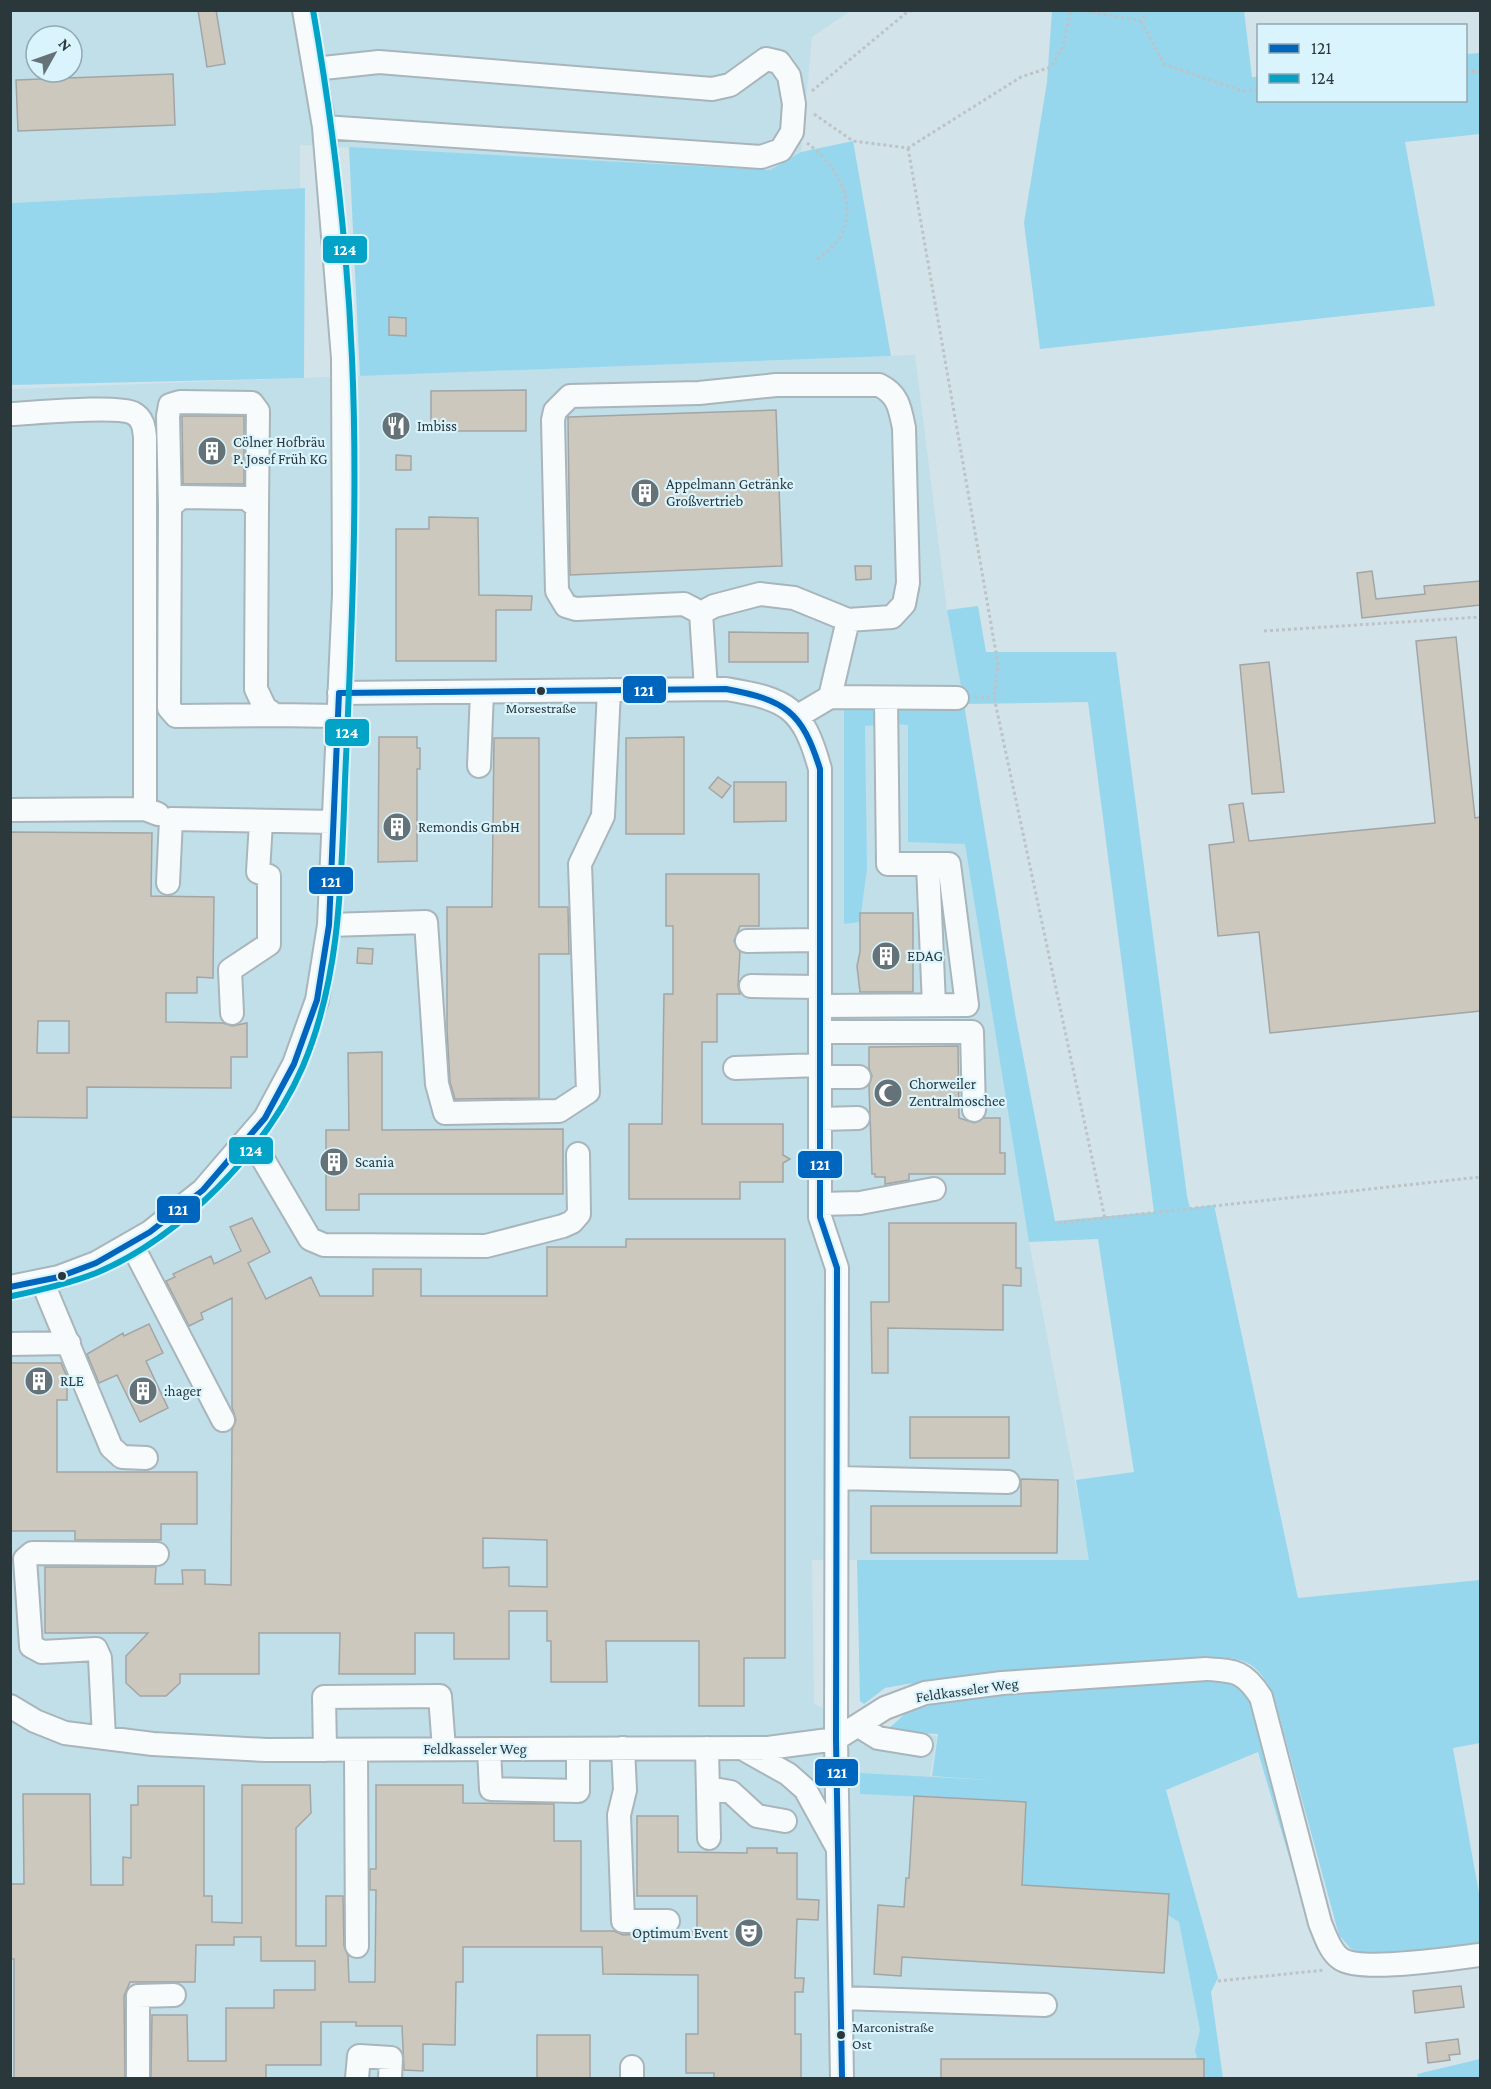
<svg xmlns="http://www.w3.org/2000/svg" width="1491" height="2089" font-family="'Crimson Pro',serif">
	<rect width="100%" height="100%" fill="#d2e3ea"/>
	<!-- built -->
	<path fill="#c1dfe9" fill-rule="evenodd" d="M10 11H850L812 37 801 152 770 170 300 145V188L11 203ZM36 36H72V72H36Z
		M915 355 947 610 962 692 1029 1242 1090 1560H812L814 1704 885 1733 937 1736 930 1776 1166 1790 1214 2078H11L10 389Z"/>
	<!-- green -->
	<path fill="#97d7ed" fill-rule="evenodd" d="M1052 11H1244L1252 77H1258V100H1466V54L1480 53V134L1405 142 1435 306 1040 349 1024 223 1047 82Z
		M853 141 891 356 360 376 349 147 770 170 801 152Z
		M305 188 304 378 11 385V203Z
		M978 606 986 652H1116L1187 1196 1190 1208 1214 1205 1298 1598 1480 1580V1743L1453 1748 1480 1899V1945L1372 1956 1351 1949 1339 1935 1273 1693C1256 1664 1250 1659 1216 1657L907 1684 885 1688 864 1704 860 1701 857 1560H1089L1076 1480 1134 1472 1098 1239 1029 1242 965 844 908 842V725L893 724V710H956L962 692 947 610ZM1088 702 1154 1212 1055 1221 1016 1019 964 704Z
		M844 710H875V725L865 726 867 868 860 922 844 924Z
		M1211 1679 1233 1684 1250 1697 1312 1923 1316 1948 1258 1752 1166 1790 1218 1978 1211 1992 1223 2078H1204V2059H1197L1195 2050 1200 2030 1179 1922 1168 1915 1169 1894 1022 1885 1026 1802 860 1794V1773L987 1780 932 1776 938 1734 885 1732 906 1713 948 1700Z
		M1480 2059V2078H1418L1417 2074Z"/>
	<!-- building -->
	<path fill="#ccc8bd" stroke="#a2a5a5" stroke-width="1.5" fill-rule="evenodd" d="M198 10H216L225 64 207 67Z
		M173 74 175 125 18 131 16 80Z
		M389 317 406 318V336L389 335Z
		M526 390V431H431V391Z
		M776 410 782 566 570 575 568 417Z
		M182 416H244V484H183Z
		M388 418H404V434H388Z
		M396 455 411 456V470H396Z
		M429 517 478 518 479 595 532 596 531 610H496V661H396V529H429Z
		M855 566H871V579L856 580Z
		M1372 571 1376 599 1425 594 1424 586 1480 581V605L1362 618 1357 573Z
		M729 632 808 633V662H729Z
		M1456 637 1475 818 1480 817V1011L1270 1033 1259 932 1218 936 1209 845 1234 842 1229 805 1243 803 1249 841 1435 823 1416 641Z
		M1269 662 1284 792 1252 794 1240 665Z
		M379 737H417V748H420V769H417V861L378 862Z
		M684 737V834H626V738Z
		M494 738H539V907H568L569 954H539V1098L455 1099 450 1082 447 1030V907H492Z
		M718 777 731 786 722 798 709 788Z
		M734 782H786V821L734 822Z
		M10 832 152 833 151 896 214 897 213 978 197 977V993H166V1022L223 1023 232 1026 247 1023V1057H231V1088L87 1087V1118L10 1117ZM38 1021H69V1053H37Z
		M666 874H759V926H740L734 941 740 952 738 986 740 994H717V1042H702V1124H783V1155L790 1159 783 1163V1182H740V1199H629V1124H662L664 994H673V926H666Z
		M860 913H913V992H860L857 966 860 952Z
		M358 948 373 949 372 964 357 963Z
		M958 1046 959 1118 974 1123 984 1118H1000V1153H1005V1174H909V1180L885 1184V1177H875V1174H872L869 1086 872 1076 869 1068V1047Z
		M382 1052V1130L563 1129V1194H359V1210H326V1130H349L348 1053Z
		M252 1218 270 1252 248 1263 266 1299 311 1277 320 1296H373V1269H421V1296H547V1247H626V1239H785V1658H744V1706H699V1641H606L607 1682H551V1641H547V1611H509V1659H454V1633H415V1674H339L340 1633H259V1674H180V1683L166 1696H140L126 1683V1656L148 1633H45V1567H156L155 1584H183L182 1570H205V1584L231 1585 232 1430 236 1420 232 1407V1298L201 1313 203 1319 189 1326 166 1281 175 1277 173 1274 211 1256 214 1264 241 1251 230 1227ZM483 1538 547 1540V1587L509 1586V1567L483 1568Z
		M889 1223H1016V1268H1021V1286L1003 1285V1330L888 1328V1373H872L871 1302H889Z
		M149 1324 163 1353 146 1361 168 1408 140 1422 117 1375 99 1383 87 1354 123 1333 124 1336Z
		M10 1363H61L67 1377V1400H57V1472H197V1524H161V1540H75V1531H10Z
		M910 1417H1009V1458H910Z
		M1021 1479 1058 1480 1057 1553H871V1506H1021Z
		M242 1785H310L311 1813 296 1828V1946H326V1896H343L344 1946 348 1956 349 1982H375L376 1890H370V1869H376V1785H463V1803L554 1804V1841H581V1931H614L623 1935 697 1931V1896H637V1816H678V1852L747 1853V1848H777V1853H797V1899L819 1900 818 1920 797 1919 795 1978H804L803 1992H795V2034H801V2079H714V2073H686V2034H698V1975L603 1974 602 1947H463V1982H456L455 2045 423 2044V2071L404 2070 402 2026H356V2022H321V2065H266V2079H151L152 2015H187L188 2061H226V2008H274V1990H315V1961H261V1937H234V1945H196L195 1982H130L124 1996 125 2079H14V1959H10V1884H24L23 1794H90L91 1885H123V1857L131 1858V1805H138V1786H204V1896H212V1922L242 1923Z
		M914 1796 1026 1802 1022 1885 1169 1894 1164 1973 902 1957 901 1976 874 1974 878 1905 904 1907 906 1878H909Z
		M1461 1986 1464 2007 1415 2013 1413 1991Z
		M537 2035H590V2079H537Z
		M1458 2039 1460 2054 1449 2055 1450 2060 1428 2063 1426 2043Z
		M941 2059H1204V2079H941Z"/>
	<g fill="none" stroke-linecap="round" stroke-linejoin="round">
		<!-- minor casing -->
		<g stroke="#a8b5bb" stroke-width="26">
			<path id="minor" d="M314 69 379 62 712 89 730 85 766 59 779 62 789 76 794 104 792 132 781 150 761 157 324 127
				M10 414C34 413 116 405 133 413 143 418 144 428 145 437V809
				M170 507 168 416 170 405 180 402 252 403 258 411 257 507
				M701 613 714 606 760 594 794 598 848 620 892 617 904 604 908 583 904 428C900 408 898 394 879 385H776L699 393 570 396 555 411 553 420 557 591 566 606 576 609 684 604 701 613 706 689
				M339 693 726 689C787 699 803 707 820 769V1217L837 1268 836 1739 842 2078
				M830 697 848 620
				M275 715 176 716 169 708 170 507 181 497 246 498 257 507 256 689 265 708 275 715 338 716
				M798 716 830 697 957 698
				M479 766 482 692
				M10 810 145 809 158 814
				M928 865 934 1005
				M168 883 171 819 334 822
				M329 925 426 922 437 1084 445 1113 559 1111 588 1092 580 864 603 816 609 690
				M747 941 820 940
				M751 986 820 987
				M820 1006 967 1005 949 864H888L886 699
				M232 1013 230 970 269 944V876L258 872 261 822
				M820 1032H972L974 1110
				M735 1068 820 1065
				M820 1077H859
				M820 1119 858 1118
				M250 1137 310 1239 324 1245 486 1246 563 1226 572 1222 579 1214 578 1154
				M820 1204 860 1203 934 1189
				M131 1243 223 1420
				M42 1281 111 1447 122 1457 146 1458
				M10 1287 59 1277 96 1263 150 1232 203 1190 265 1118 294 1064 317 1000 329 925 344 594 343 358 324 127 304 10
				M10 1344 69 1343
				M837 1478 1008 1482
				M10 1706 35 1721 65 1733 153 1744 266 1750 768 1748 836 1739 885 1708 925 1693 1002 1683 1206 1669C1236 1671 1244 1671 1261 1697L1320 1923C1325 1935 1330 1952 1341 1959 1362 1973 1452 1958 1480 1955
				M859 1726 878 1738 921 1745
				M104 1738 100 1658 96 1649 42 1652 31 1646 25 1559 32 1553 157 1554
				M623 1748 625 1790 619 1815 623 1921H668
				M707 1748 709 1838
				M325 1750 324 1697 440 1696 444 1749
				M356 1750 357 1946
				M489 1750 491 1789 578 1791V1749
				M745 1750 788 1774 805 1789 837 1847
				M708 1788 731 1792 757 1816 785 1821
				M842 1998 1045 2005
				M632 2067V2078
				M138 2078V1996L174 1995
				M357 2078 359 2056 391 2058 390 2078"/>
		</g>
		<!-- path -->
		<path stroke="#bdc3c6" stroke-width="3" stroke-dasharray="3 3" stroke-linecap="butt" d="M1080 10 1141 21 1148 10
			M1141 21 1164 64 1242 91 1258 90
			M1466 72 1480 71
			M812 91 906 13 913 10
			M814 114 853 141 908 148 1021 77 1051 67 1063 46 1071 10
			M807 143C833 162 858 199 842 233 837 245 826 252 816 260
			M908 148 998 664 994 697 1105 1219
			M1264 631 1480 617
			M975 698 994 697
			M1058 1223 1480 1177
			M1218 1981 1325 1970"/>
		<!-- minor -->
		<use href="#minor" stroke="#f8fbfc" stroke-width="22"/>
		<!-- bus-1 casing -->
		<g stroke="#daf4fe" stroke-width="10">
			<path id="bus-1" d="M339 693 726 689C785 700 802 711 820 769V1217L837 1268 836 1739 842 2078
				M10 1287 59 1277 96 1263 150 1232 203 1190 265 1118 294 1064 317 1000 329 925 339 693"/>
		</g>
		<!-- bus-2 casing -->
		<g stroke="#daf4fe" stroke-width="10">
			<path id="bus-2" d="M12 1296C41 1290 68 1284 96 1273 180 1238 267 1150 303 1066 344 969 341 862 346 758 352 625 358 491 352 358 347 241 333 125 313 10"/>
		</g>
		<!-- bus-1 -->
		<use href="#bus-1" stroke="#0065bd" stroke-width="6"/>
		<!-- bus-2 -->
		<use href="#bus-2" stroke="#02a3c7" stroke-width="6"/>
	</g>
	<!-- icons -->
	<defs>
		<g id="restaurant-disc" transform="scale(1.5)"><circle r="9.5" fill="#657378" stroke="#daf4fe"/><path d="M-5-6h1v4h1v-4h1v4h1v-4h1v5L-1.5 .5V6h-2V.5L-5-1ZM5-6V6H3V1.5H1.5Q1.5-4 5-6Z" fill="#fff"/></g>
		<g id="building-disc" transform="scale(1.5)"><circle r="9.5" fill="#657378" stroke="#daf4fe"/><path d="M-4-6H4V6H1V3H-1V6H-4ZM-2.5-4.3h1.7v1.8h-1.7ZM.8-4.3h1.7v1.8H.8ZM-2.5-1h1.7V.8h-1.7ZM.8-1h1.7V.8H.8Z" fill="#fff"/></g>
		<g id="mosque-disc" transform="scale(1.5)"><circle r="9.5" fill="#657378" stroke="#daf4fe"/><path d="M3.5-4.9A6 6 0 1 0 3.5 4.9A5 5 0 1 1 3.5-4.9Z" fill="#fff"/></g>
		<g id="theatre-disc" transform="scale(1.5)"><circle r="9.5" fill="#657378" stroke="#daf4fe"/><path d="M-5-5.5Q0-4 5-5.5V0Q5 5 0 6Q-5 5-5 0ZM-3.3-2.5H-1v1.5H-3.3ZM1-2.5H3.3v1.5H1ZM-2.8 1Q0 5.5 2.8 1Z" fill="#fff"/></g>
	</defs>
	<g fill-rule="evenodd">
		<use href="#restaurant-disc" x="396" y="426"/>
		<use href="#building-disc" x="212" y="451"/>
		<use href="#building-disc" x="645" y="493"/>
		<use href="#building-disc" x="397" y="827"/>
		<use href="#building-disc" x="886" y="956"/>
		<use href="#mosque-disc" x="888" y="1093"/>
		<use href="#building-disc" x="334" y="1162"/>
		<use href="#building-disc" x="39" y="1381"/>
		<use href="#building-disc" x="143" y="1391"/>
		<use href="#theatre-disc" x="749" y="1933"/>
	</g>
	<!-- markers -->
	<g fill="#2a373b" stroke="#daf4fe" stroke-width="2">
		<circle cx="541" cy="691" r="5"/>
		<circle cx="62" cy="1276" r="5"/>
		<circle cx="841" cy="2035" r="5"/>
	</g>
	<g text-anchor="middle" stroke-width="4.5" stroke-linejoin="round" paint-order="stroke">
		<!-- bus labels -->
		<g font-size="14" fill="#2a373b" stroke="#daf4fe">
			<text x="541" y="713">Morsestraße</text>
			<text x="852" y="2032" text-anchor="start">Marconistraße<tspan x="852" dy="17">Ost</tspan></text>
		</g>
		<!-- poi labels -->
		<g font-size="15" fill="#2a373b" stroke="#daf4fe" text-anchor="start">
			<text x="417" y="431">Imbiss</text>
			<text x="233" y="447">Cölner Hofbräu<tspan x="233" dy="17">P. Josef Früh KG</tspan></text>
			<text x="666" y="489">Appelmann Getränke<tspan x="666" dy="17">Großvertrieb</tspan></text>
			<text x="418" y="832">Remondis GmbH</text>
			<text x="907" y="961">EDAG</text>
			<text x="909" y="1089">Chorweiler<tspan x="909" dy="17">Zentralmoschee</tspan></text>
			<text x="355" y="1167">Scania</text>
			<text x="60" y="1386">RLE</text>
			<text x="164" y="1396">:hager</text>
			<text x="728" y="1938" text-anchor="end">Optimum Event</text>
		</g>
		<!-- street labels -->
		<g font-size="15" fill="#2a373b" stroke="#daf4fe">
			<text transform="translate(967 1690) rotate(-8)" y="5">Feldkasseler Weg</text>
			<text x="475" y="1754">Feldkasseler Weg</text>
		</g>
	</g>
	<g stroke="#daf4fe" stroke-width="2">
		<rect x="322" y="235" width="46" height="29" rx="6" fill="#02a3c7"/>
		<rect x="622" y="675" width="45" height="29" rx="6" fill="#0065bd"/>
		<rect x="324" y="718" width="46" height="29" rx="6" fill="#02a3c7"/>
		<rect x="308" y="866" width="46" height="29" rx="6" fill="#0065bd"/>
		<rect x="228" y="1136" width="46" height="29" rx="6" fill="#02a3c7"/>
		<rect x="797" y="1150" width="46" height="29" rx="6" fill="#0065bd"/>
		<rect x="156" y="1195" width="45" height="29" rx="6" fill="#0065bd"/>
		<rect x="814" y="1758" width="45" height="29" rx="6" fill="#0065bd"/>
	</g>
	<g font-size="16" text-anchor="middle" font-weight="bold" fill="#fff">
		<text x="345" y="255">124</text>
		<text x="644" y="696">121</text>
		<text x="347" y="738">124</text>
		<text x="331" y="887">121</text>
		<text x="251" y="1156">124</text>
		<text x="820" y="1170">121</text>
		<text x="178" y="1215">121</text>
		<text x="837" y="1778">121</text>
	</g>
	<!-- border -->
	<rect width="1491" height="2089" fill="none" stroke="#2a373b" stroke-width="24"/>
	<!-- legend -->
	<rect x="1257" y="24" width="210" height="78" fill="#daf4fe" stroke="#94a8b0" stroke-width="1.5"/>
	<rect x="1269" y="44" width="30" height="9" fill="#0065bd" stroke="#94a8b0" stroke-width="1.5"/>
	<text x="1311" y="54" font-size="18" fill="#2a373b">121</text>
	<rect x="1269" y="74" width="30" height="9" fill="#02a3c7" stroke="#94a8b0" stroke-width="1.5"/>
	<text x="1311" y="84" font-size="18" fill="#2a373b">124</text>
	<!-- north arrow -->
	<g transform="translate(54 54) rotate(50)"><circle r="28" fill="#daf4fe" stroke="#94a8b0" stroke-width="1.5"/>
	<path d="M0-4.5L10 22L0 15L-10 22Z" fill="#657378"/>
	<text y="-9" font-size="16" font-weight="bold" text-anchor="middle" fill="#2a373b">N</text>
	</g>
</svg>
